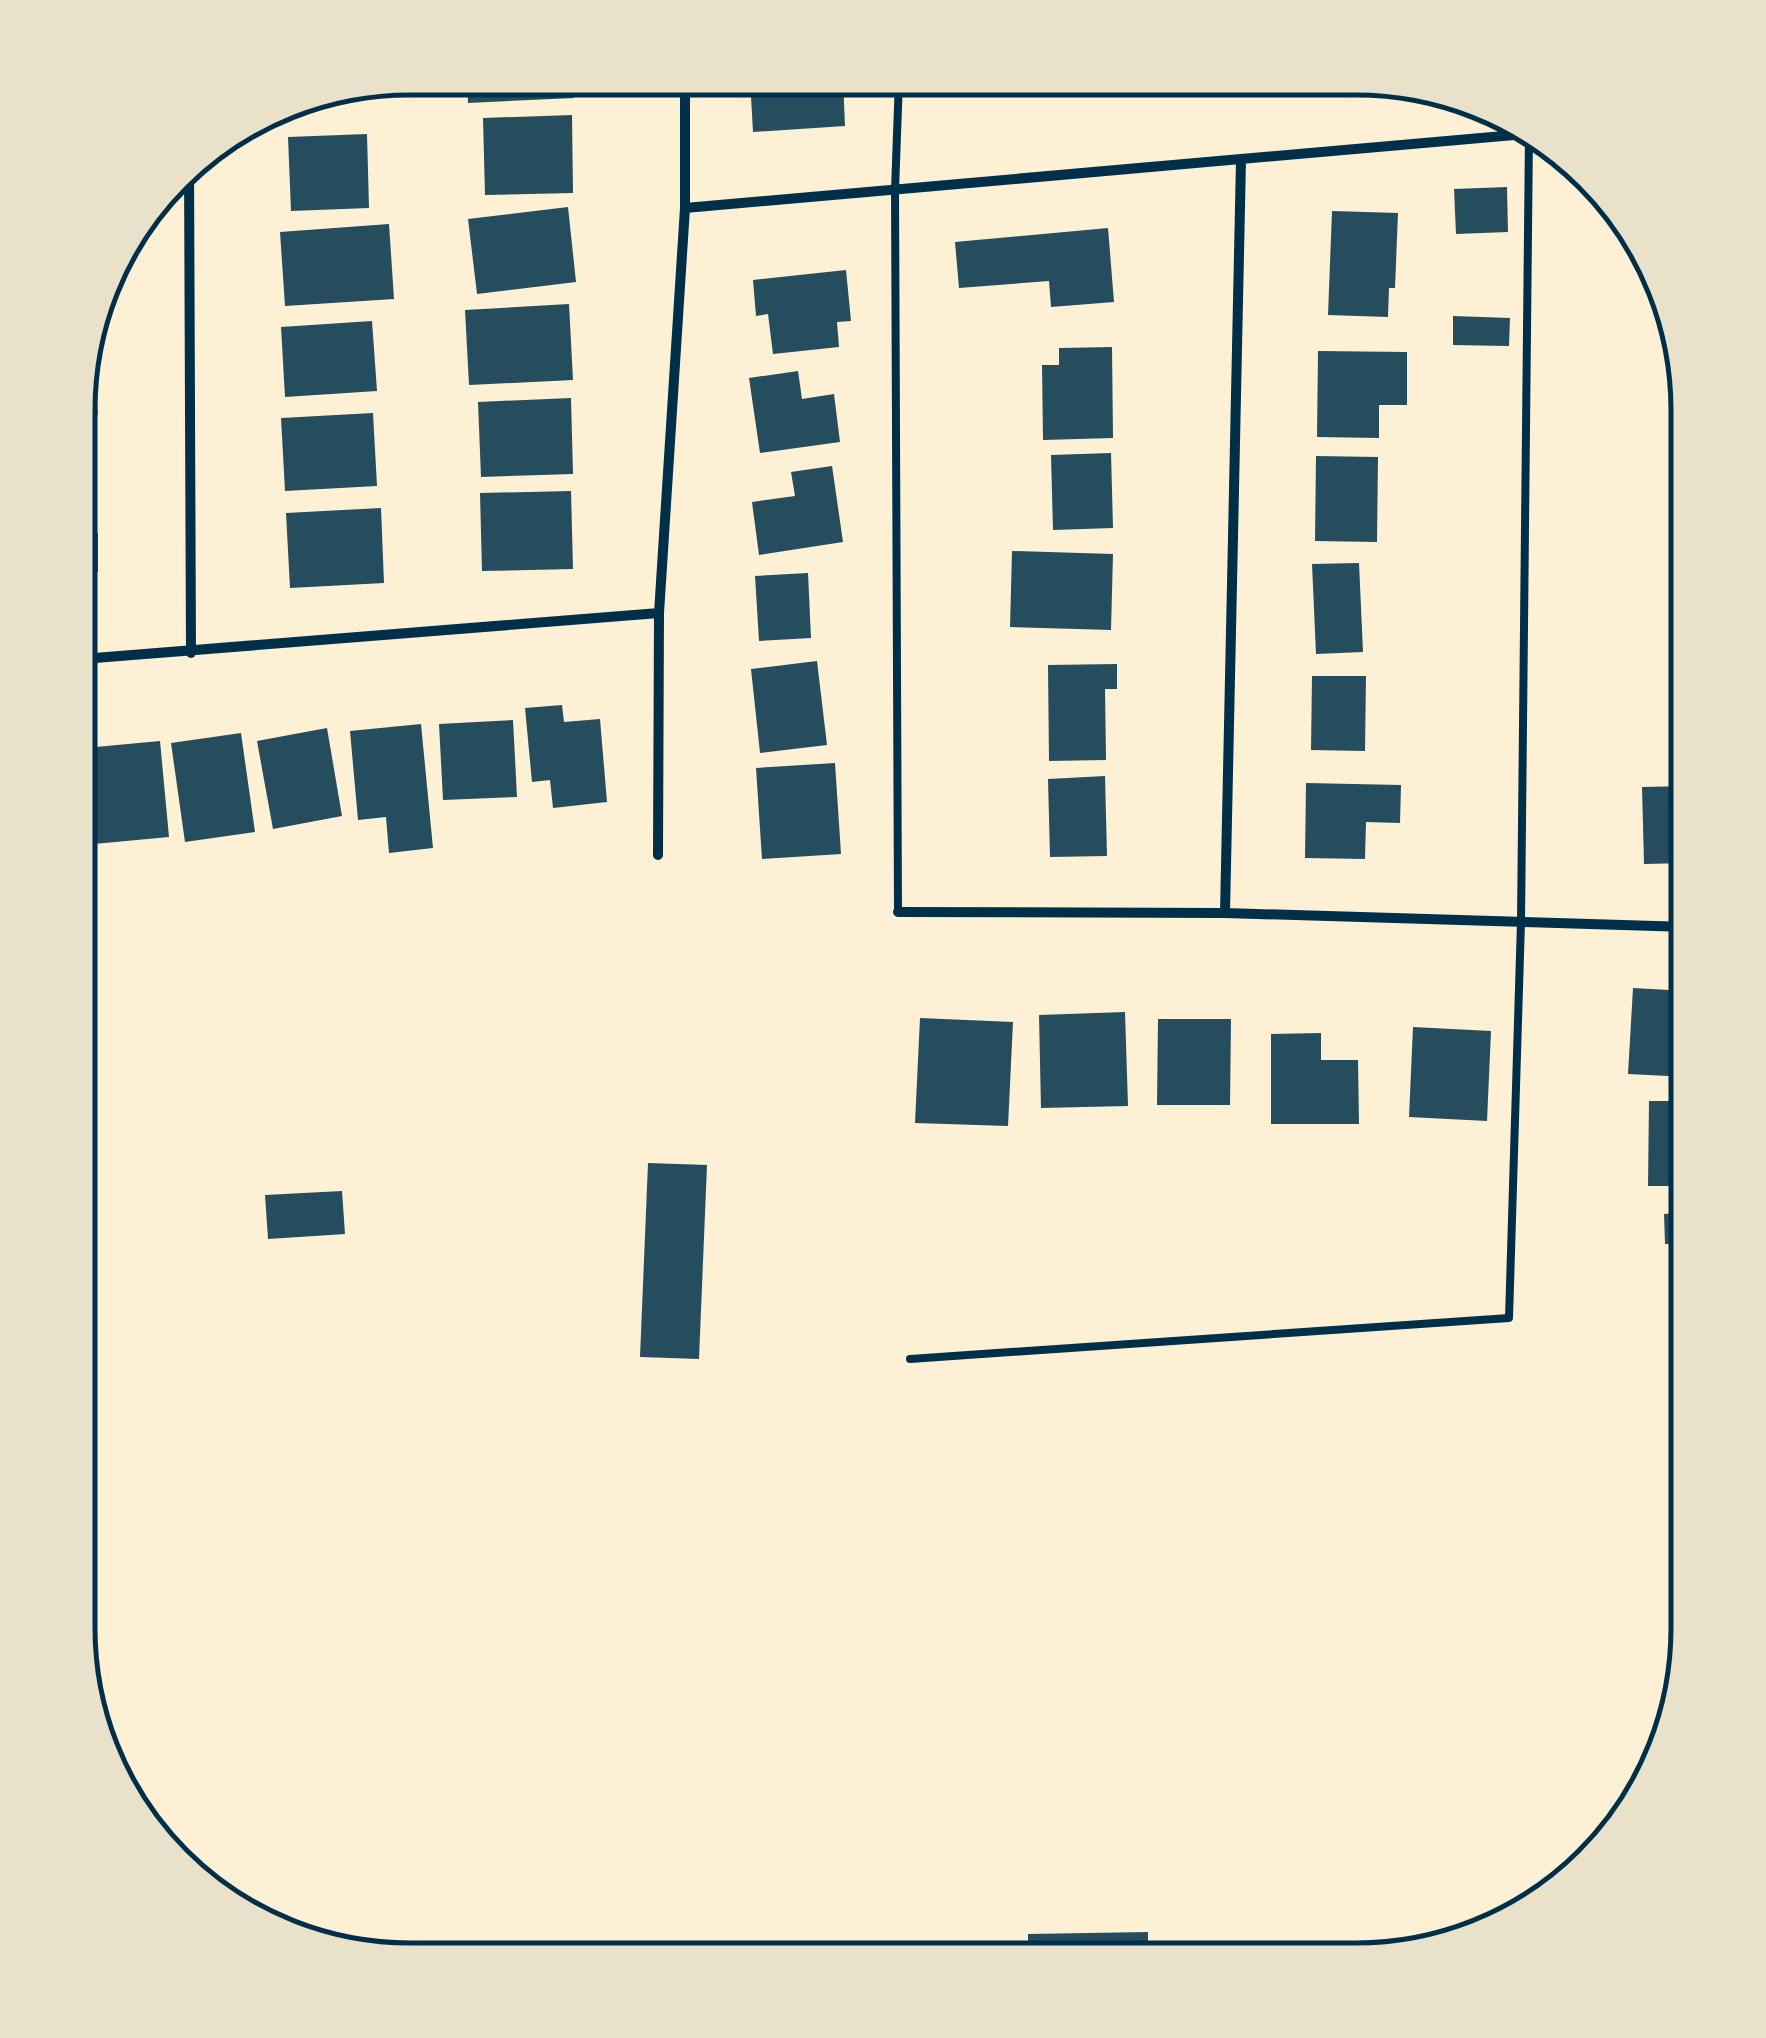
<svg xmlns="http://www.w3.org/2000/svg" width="1766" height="2038" font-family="Helvetica,sans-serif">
	<rect width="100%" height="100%" fill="#fdf0d5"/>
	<!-- building -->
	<path fill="#264d5e" d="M467 78H573L574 98 468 103Z
		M750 79H843L845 126 753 132Z
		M1049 79 1138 80 1139 84 1050 92Z
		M377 83 378 95 283 107 303 95Z
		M572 115 573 193 485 195 483 118Z
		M367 134 369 208 291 211 288 137Z
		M1507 187 1508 232 1456 234 1454 189Z
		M568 207 576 282 477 294 468 219Z
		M1332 211 1398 213 1395 288H1389L1388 317 1328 315Z
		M389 224 394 299 285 306 280 232Z
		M1108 228 1114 302 1051 307 1049 281 959 288 955 242Z
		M846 270 851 321 837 322 839 347 773 354 768 314 756 316 753 280Z
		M569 304 573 380 469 385 465 310Z
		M1453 316 1510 318 1509 346 1453 345Z
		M372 321 377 391 285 397 281 327Z
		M91 341 98 415 83 417 84 346Z
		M1112 347 1113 438 1043 440 1042 365H1059V348Z
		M1318 351 1407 352V405H1379V438L1317 437Z
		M1677 368 1688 410V432L1672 433 1671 369Z
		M798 371 802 399 834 394 840 442 760 453 749 378Z
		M571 398 573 474 481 477 478 402Z
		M373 413 377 486 285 491 281 418Z
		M86 439 92 509 83 510V440Z
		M1111 453 1113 528 1053 530 1051 455Z
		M1316 456 1378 457 1377 542 1315 541Z
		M832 466 843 542 759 555 752 502 795 496 791 472Z
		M1688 474V542L1677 543 1672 475Z
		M571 491 573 569 482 571 480 493Z
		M381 508 384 583 290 588 286 513Z
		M98 533V572H83V534Z
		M1012 551 1113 554 1111 630 1010 627Z
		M1359 563 1363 652 1316 654 1312 564Z
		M808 573 811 638 759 641 755 576Z
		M1675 579H1688V653H1675Z
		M817 661 827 745 760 753 751 669Z
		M1117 664V689H1105L1106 760 1049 761 1048 665Z
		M1312 676H1366L1365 751 1311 750Z
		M1683 676H1688V761H1679Z
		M562 705 564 722 600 719 607 802 553 808 550 780 532 782 525 708Z
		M513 720 517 797 443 800 439 724Z
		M421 724 433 848 389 853 386 817 358 820 350 731Z
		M327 728 342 816 273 829 257 741Z
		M241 733 255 832 185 842 171 743Z
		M160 741 169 837 94 844 85 748Z
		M835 763 841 854 762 859 756 768Z
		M1105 776 1107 856 1050 857 1048 779Z
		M1306 783 1401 785 1400 823 1366 822 1365 859 1305 858Z
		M1688 786V863L1644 864 1642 787Z
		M1633 988 1688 991V1077L1628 1074Z
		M1125 1012 1128 1106 1041 1108 1039 1015Z
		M920 1018 1013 1022 1008 1126 915 1123Z
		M1158 1019H1231L1230 1105H1157Z
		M1413 1027 1491 1031 1487 1121 1409 1117Z
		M1321 1033V1060H1358L1359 1124H1271V1034Z
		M1649 1101H1688V1186H1648Z
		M648 1163 707 1165 699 1359 640 1357Z
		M342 1191 345 1234 268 1239 265 1195Z
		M1688 1212V1285L1675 1286 1672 1244H1665L1664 1214Z
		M1673 1608H1688V1650L1676 1688Z
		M1148 1932V1960H1028V1934Z"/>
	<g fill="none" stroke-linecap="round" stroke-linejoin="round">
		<!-- service -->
		<path stroke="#003049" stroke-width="8" d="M898 912 895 190 899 79
			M910 1359 1509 1318 1521 922 1529 133"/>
		<!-- minor -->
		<path stroke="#003049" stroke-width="10" d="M189 162 191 653
			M685 208 1537 133
			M82 659 659 613
			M658 855 659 613 685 208V78
			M898 912 1225 913 1688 927
			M1225 913 1241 160"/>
	</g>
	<!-- crop -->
	<path d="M0 0H1766V2038H0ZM410 95H1356A315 315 0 0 1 1671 410V1628A315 315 0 0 1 1356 1943H410A315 315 0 0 1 95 1628V410A315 315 0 0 1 410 95Z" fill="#e9e1ca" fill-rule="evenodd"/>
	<path fill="none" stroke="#003049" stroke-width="5" d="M410 95H1356A315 315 0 0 1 1671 410V1628A315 315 0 0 1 1356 1943H410A315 315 0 0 1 95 1628V410A315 315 0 0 1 410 95Z"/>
</svg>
